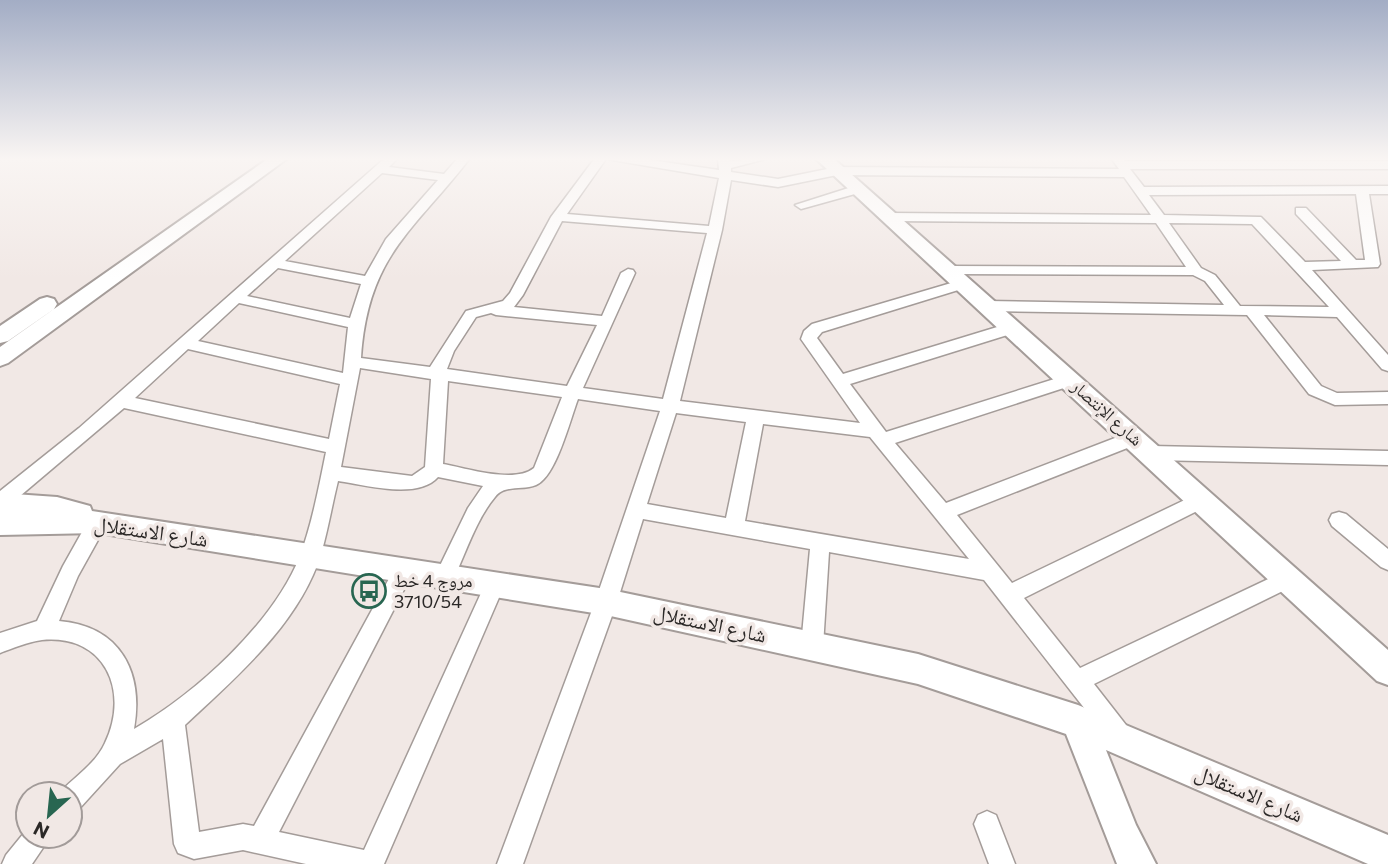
<svg xmlns="http://www.w3.org/2000/svg" width="1388" height="864" font-family="Commissioner,'Noto Naskh Arabic',sans-serif">
	<rect width="100%" height="100%" fill="#f1e8e5"/>
	<!-- green -->
	<path fill="#fecebf" d="M1122 158H1388V162H1125Z"/>
	<g fill="none" stroke-linecap="round" stroke-linejoin="round">
		<!-- street casing -->
		<g stroke="#a49c99" stroke-width="3">
			<path id="street" d="M385 158H398L389 167 444 174 458 158H470C413 232 368 255 361 358L430 367 466 311 503 301 510 293 551 217 595 158H636L719 170 718 158H730V161L770 158 731 168V172L778 179 837 167 1119 169 1111 158H1123L1125 161H1388V169H1130L1144 187 1388 186V194H1369L1380 264 1378 267 1312 270 1388 355V371L1382 369 1337 317 1264 315 1321 386 1337 393 1388 392V404L1335 405 1309 394 1247 315 988 311 981 306 988 301 1224 305 1205 281 1193 275 948 274 941 270 948 266 1186 267 1156 223 889 221 882 217 889 213 1151 215 1124 177 837 175 778 187 731 180 722 230 680 401 860 423 801 339 804 331 812 324 958 281H968L970 284 968 287 822 332 817 338 843 374 1007 324H1017L1020 328 1017 332 850 384 886 432 1064 376H1076L1078 380 1076 384 895 443 946 503 1128 433H1140L1143 438 1140 443 957 515 1012 583 1195 495 1202 492 1209 495 1211 500 1209 505 1024 598 1080 668 1281 573 1288 570 1295 573 1298 579 1295 585 1094 684 1126 725 1130 733 1126 741 1118 745 1110 741 984 580 829 552 823 646 820 653 812 656 804 653 801 646 810 549 643 519 617 602 523 864H497L595 602 660 411 578 399C570 420 556 477 536 485 522 491 505 484 495 497 475 521 465 556 451 584L444 587 437 584 434 578 468 508 483 486 438 477C418 500 366 485 338 481 332 505 328 530 321 554 299 624 237 676 185 725L199 832 243 824 254 826 397 564 404 561 411 564 414 570 411 576 279 832 364 850 487 580 494 577 501 580 504 586 384 864H306L243 850 194 859 178 853 174 844 163 739 120 764 79 809 70 813V794H60L61 791C76 776 96 763 105 743 130 691 105 634 42 640 27 642 13 648 0 653V633L37 621 63 566 91 516 98 514 105 516 108 522 78 576 59 621C121 626 144 673 134 729 195 694 273 624 300 556 312 524 319 486 326 452L124 408 7 507 0 510V491L79 428ZM606 159 719 178 709 226 567 214ZM382 173 438 180 386 239 365 276 285 261ZM1356 194 1365 260H1356L1306 208H1296V214L1341 261 1305 262 1261 217 1164 215 1149 195ZM562 221 707 233 663 399 583 388 635 273 633 270 628 269 621 273 602 316 514 307 523 295ZM1169 223 1252 224 1329 307 1240 306 1215 275 1201 268ZM278 268 361 284 350 318 247 296ZM239 303 348 327 343 373 198 341ZM491 313 496 315 597 325 567 386 447 369 454 351 476 317ZM188 349 340 384 329 439 135 398ZM360 368 431 379 425 467 412 476 341 467ZM448 381 562 397 534 468C515 484 466 468 443 464ZM676 413 746 422 726 518 647 504ZM763 424 870 437 969 559 745 521Z
				M858 185 864 189 862 192 801 209 795 205Z
				M1151 446 1388 451V465L1151 460 1145 458 1142 453 1145 448Z
				M1339 512 1346 514 1388 549V570L1381 567 1332 526 1329 520 1332 514Z
				M987 811 996 815 1015 864H989L974 824 978 815Z
				M28 828V836H51L32 864H2L6 855Z"/>
		</g>
		<!-- secondary casing -->
		<g stroke="#a49c99" stroke-width="4">
			<path id="secondary" d="M269 158H288L8 363 0 366V347Z
				M815 158H833L1388 650V685L1377 681Z
				M47 297 54 299 57 304 54 309 8 341 0 343V326L40 299Z
				M0 493 57 497 90 506 92 511 606 589 918 654 1078 705 1388 835V864H1368L1106 750 1136 825 1156 864H1117L1066 734 918 684 606 615 98 533 0 535Z"/>
		</g>
		<!-- street -->
		<use href="#street" fill="#fff" fill-rule="evenodd"/>
		<!-- secondary -->
		<use href="#secondary" fill="#fff" fill-rule="evenodd"/>
	</g>
	<!-- sky -->
	<linearGradient id="sky" x2="0" y2="1"><stop stop-color="#a3adc5"/><stop offset="0.57" stop-color="#f9f5f3"/><stop offset="1" stop-color="#f9f5f3" stop-opacity="0"/></linearGradient>
	<rect width="1388" height="279" fill="url(#sky)"/>
	<!-- icons -->
	<defs>
		<g id="bus-ring" transform="scale(1.75)"><circle r="9.5" fill="#f1e8e5" stroke="#286651" stroke-width="1.5"/><path d="M-5-6H5V4H4V6H2V4H-2V6H-4V4H-5ZM-3.5-4V0h7V-4ZM-3.5 1.2v1.5H-2V1.2ZM2 1.2v1.5H3.5V1.2Z" fill="#286651"/></g>
	</defs>
	<g fill-rule="evenodd">
		<use href="#bus-ring" x="369" y="591"/>
	</g>
	<g text-anchor="middle" stroke-width="7" stroke-linejoin="round" paint-order="stroke">
		<!-- street labels -->
		<g font-size="18" fill="#2b2827" stroke="#f1e8e5">
			<text transform="translate(1107 413) rotate(42)" y="6">شارع الإنتصار</text>
		</g>
		<!-- poi labels -->
		<g font-size="18" fill="#2b2827" stroke="#f1e8e5" text-anchor="start">
			<text x="394" y="587">مروج 4 خط<tspan x="394" dy="21">3710/54</tspan></text>
		</g>
		<!-- near-street labels -->
		<g font-size="21" fill="#2b2827" stroke="#f1e8e5">
			<text transform="translate(151 532) rotate(8)" y="7">شارع الاستقلال</text>
			<text transform="translate(710 624) rotate(12)" y="7">شارع الاستقلال</text>
			<text transform="translate(1249 794) rotate(23)" y="7">شارع الاستقلال</text>
		</g>
	</g>
	<!-- north arrow -->
	<g transform="translate(49 815) rotate(207)"><circle r="33" fill="#f1e8e5" stroke="#a29b99" stroke-width="2"/>
	<path d="M0-5L12 26L0 18L-12 26Z" fill="#286651"/>
	<text y="-10" font-size="19" font-weight="bold" text-anchor="middle" fill="#2b2827">N</text>
	</g>
</svg>
